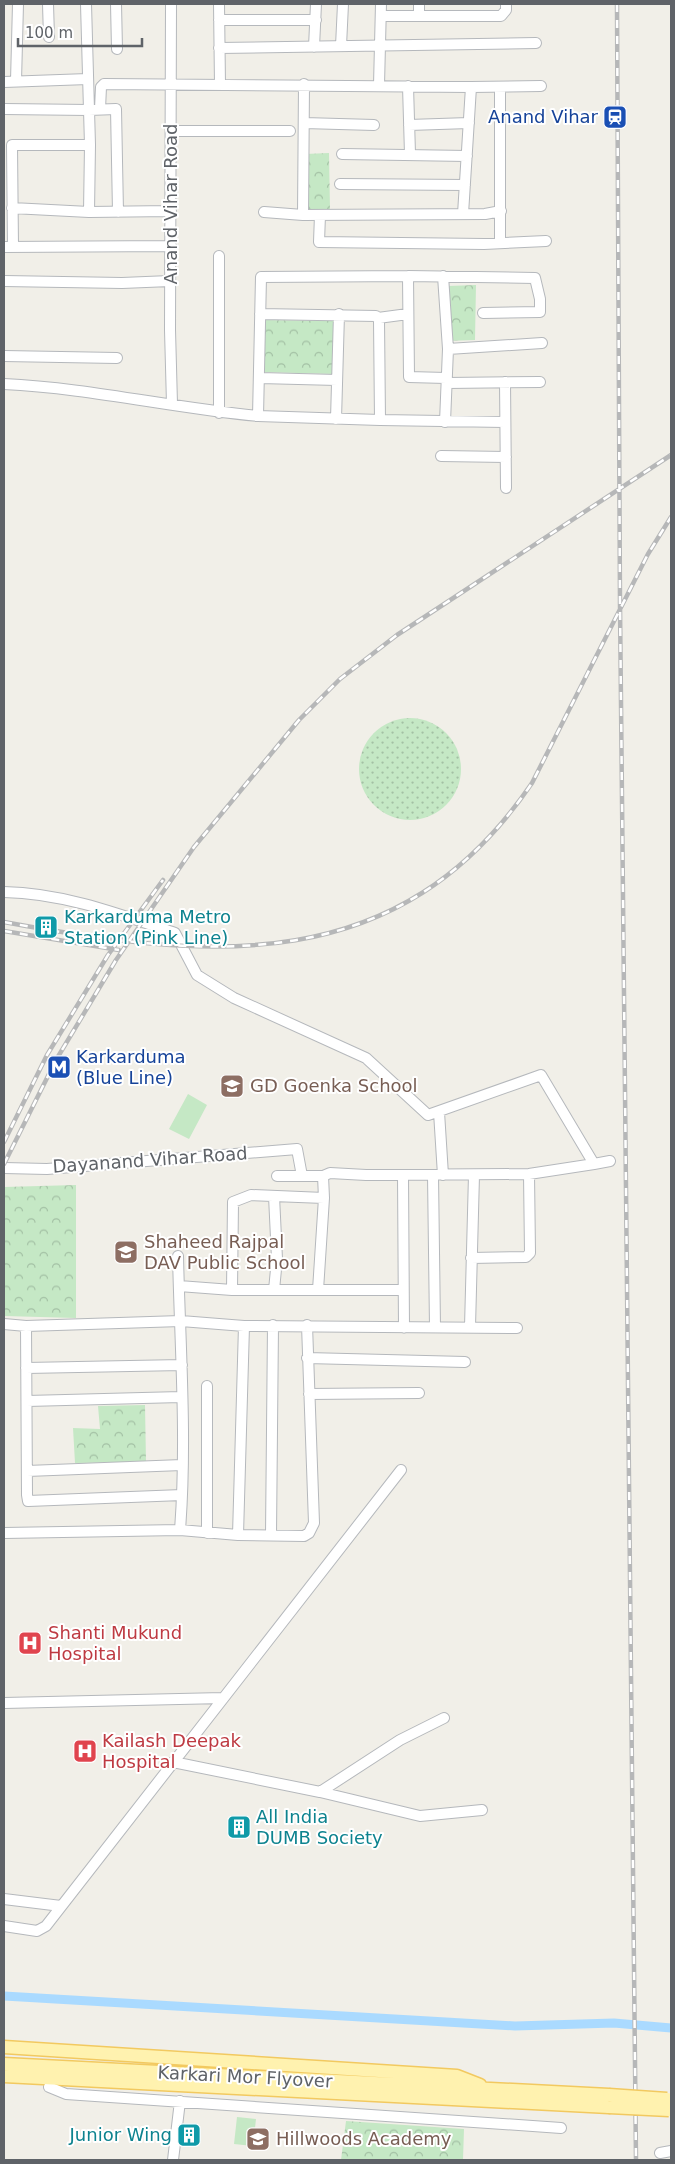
<svg xmlns="http://www.w3.org/2000/svg" width="675" height="2164" font-family="'DejaVu Sans',sans-serif">
	<defs>
		<pattern id="grass-dots" width="8" height="8" patternUnits="userSpaceOnUse" patternTransform="scale(1.25)"><rect width="8" height="8" fill="#c5e8c5"/><path d="M2 2h.1M6 6h.1" fill="none" stroke="#a3c0a4" stroke-width="1.8" stroke-linecap="round"/></pattern>
		<pattern id="park-crowns" width="20" height="18" patternUnits="userSpaceOnUse" patternTransform="scale(1.25)"><rect width="20" height="18" fill="#c5e8c5"/><path d="M2 6a3 3 0 1 1 6 0M12 15a3 3 0 1 1 6 0" fill="none" stroke="#a3c0a4"/></pattern>
	</defs>
	<rect width="100%" height="100%" fill="#f1efe8"/>
	<!-- grass -->
	<path fill="url(#grass-dots)" d="M359 769a51 51 0 1 1 102 0a51 51 0 1 1-102 0Z"/>
	<!-- park -->
	<path fill="url(#park-crowns)" d="M329 153 330 209H306L305 154Z
		M476 285 475 340 446 341 448 286Z
		M262 320 337 321 335 374 261 372Z
		M76 1185V1318L4 1316V1187Z
		M145 1405 146 1462 75 1463 73 1428 100 1429 98 1406Z
		M346 2121 464 2129 463 2160H341Z"/>
	<!-- pitch -->
	<path fill="#c5e8c5" d="M188 1094 207 1105 189 1139 169 1129Z
		M237 2117 256 2119 253 2146 234 2144Z"/>
	<g fill="none" stroke-linecap="round" stroke-linejoin="round">
		<!-- canal -->
		<path stroke="#aadaff" stroke-width="9" d="M4 1996 515 2026 614 2023 671 2028"/>
		<!-- minor casing -->
		<g stroke="#b5b8bc" stroke-width="12">
			<path id="minor" d="M48 4 49 37
				M86 4 89 110 116 109 118 212
				M116 4 117 49
				M171 4 170 330 172 404
				M219 4 220 85
				M419 4V16
				M381 16H501L506 10V4
				M219 20H316
				M341 46 343 4
				M314 47 316 4
				M219 48 536 43
				M16 81 18 4
				M4 82 88 79
				M379 85 381 4
				M408 86 410 154
				M500 87V243
				M4 109 89 110 90 145 89 212 12 208
				M100 109 101 87 104 84 471 87 541 86
				M304 123 374 125
				M409 125 469 123
				M171 131H290
				M342 154 467 156
				M340 184 465 185
				M89 212 171 211
				M264 212 303 215 485 214 501 211
				M463 214 471 87
				M303 215 304 84
				M320 215 319 242 484 244 546 241
				M4 247 171 246
				M13 247 12 145H90
				M408 276 409 377 446 378
				M443 276 448 349 445 422
				M4 281 122 283 170 281
				M483 313 540 312V299L535 278 408 276 261 277 258 416 380 420 505 422
				M260 314 376 316 379 320 380 420
				M378 318 408 314
				M448 349 542 343
				M4 356 117 358
				M260 378 337 380
				M505 382 506 488
				M447 383 540 382
				M4 384C89 388 173 408 258 416
				M219 413V256
				M336 419 339 314
				M441 456 506 457
				M4 892C63 893 119 914 175 933L197 975 234 998 366 1058 428 1115 541 1075 594 1164 610 1161
				M439 1112 443 1175
				M4 1168 47 1169 297 1149 302 1176
				M403 1175 404 1328
				M433 1175 435 1327
				M277 1176H323
				M178 1256C180 1347 187 1439 180 1530
				M471 1258 526 1257 530 1253 529 1174
				M179 1286 232 1290H403
				M232 1290 233 1202 251 1195 324 1198
				M274 1290 277 1259 274 1196
				M318 1290 324 1198 323 1176 330 1173 366 1175 529 1174 594 1164
				M4 1324 26 1326 181 1321 244 1326 517 1328
				M26 1326 27 1495 28 1501 182 1495
				M470 1327 474 1175
				M307 1358 465 1362
				M26 1368 182 1365
				M309 1394 419 1393
				M27 1401 181 1397
				M27 1471 182 1465
				M4 1533 180 1530 238 1535 304 1536 309 1533 314 1523 307 1325
				M207 1533V1386
				M238 1535 244 1326
				M271 1535 273 1325
				M4 1703 223 1698
				M173 1762 320 1792 420 1816 482 1810
				M320 1792 400 1740 444 1718
				M4 1899 61 1906
				M4 1926 37 1931 46 1926 401 1470
				M49 2087 66 2094 561 2128
				M660 2153 671 2151
				M173 2160 180 2101"/>
		</g>
		<!-- major casing -->
		<g stroke="#f2c960" stroke-width="15">
			<path id="major" d="M4 2047 457 2076 480 2085
				M4 2064 609 2095
				M4 2076 609 2107"/>
		</g>
		<!-- minor -->
		<use href="#minor" stroke="#fff" stroke-width="10"/>
		<!-- major -->
		<use href="#major" stroke="#fff2af" stroke-width="12"/>
		<!-- rail casing -->
		<g stroke="#b6b7b8" stroke-width="4.5">
			<path id="rail" d="M617 4 620 605 636 2160
				M4 922C210 960 399 979 532 783L648 554 671 517
				M4 931 119 950
				M4 1142 47 1055 108 955 163 880
				M4 1164 56 1060 116 960 194 847 299 720 340 679 397 635 671 455"/>
		</g>
		<!-- rail -->
		<use href="#rail" stroke="#fff" stroke-width="2.5" stroke-dasharray="8" stroke-linecap="butt"/>
		<!-- major-bridge casing -->
		<g stroke="#f2c960" stroke-width="15" stroke-linecap="butt">
			<path id="major-bridge" d="M609 2095 667 2099
				M609 2107 669 2110"/>
		</g>
		<!-- major-bridge -->
		<use href="#major-bridge" stroke="#fff2af" stroke-width="12"/>
	</g>
	<!-- icons -->
	<defs>
		<g id="station-square" transform="scale(1.25)"><rect x="-9" y="-9" width="18" height="18" rx="4" fill="#1a4fb4" stroke="#fff"/><path d="M-3-6H3Q5-6 5-4V2Q5 4 3 4L4.5 6H3L1.5 4h-3L-3 6H-4.5L-3 4Q-5 4-5 2V-4Q-5-6-3-6ZM-3.5-4v3h7v-3ZM-3.5 1v1.5H-2V1ZM2 1v1.5H3.5V1Z" fill="#fff"/></g>
		<g id="building-square" transform="scale(1.25)"><rect x="-9" y="-9" width="18" height="18" rx="4" fill="#0f9aa8" stroke="#fff"/><path d="M-4-6H4V6H1V3H-1V6H-4ZM-2.5-4.3h1.7v1.8h-1.7ZM.8-4.3h1.7v1.8H.8ZM-2.5-1h1.7V.8h-1.7ZM.8-1h1.7V.8H.8Z" fill="#fff"/></g>
		<g id="metro-square" transform="scale(1.25)"><rect x="-9" y="-9" width="18" height="18" rx="4" fill="#1a4fb4" stroke="#fff"/><path d="M-5.5 5V-5H-3L0 0L3-5H5.5V5H3V-.5L0 4L-3-.5V5Z" fill="#fff"/></g>
		<g id="school-square" transform="scale(1.25)"><rect x="-9" y="-9" width="18" height="18" rx="4" fill="#8d6e63" stroke="#fff"/><path d="M0-5L7-2L0 1L-7-2ZM-4 1L0 2.5L4 1V4Q0 6-4 4Z" fill="#fff"/></g>
		<g id="hospital-square" transform="scale(1.25)"><rect x="-9" y="-9" width="18" height="18" rx="4" fill="#e0444e" stroke="#fff"/><path d="M-5-5h3v3.5h4V-5h3V5h-3V1.5h-4V5h-3Z" fill="#fff"/></g>
	</defs>
	<g fill-rule="evenodd">
		<use href="#station-square" x="615" y="117"/>
		<use href="#building-square" x="46" y="927"/>
		<use href="#metro-square" x="59" y="1067"/>
		<use href="#school-square" x="232" y="1086"/>
		<use href="#school-square" x="126" y="1252"/>
		<use href="#hospital-square" x="30" y="1643"/>
		<use href="#hospital-square" x="85" y="1751"/>
		<use href="#building-square" x="239" y="1827"/>
		<use href="#building-square" x="189" y="2135"/>
		<use href="#school-square" x="258" y="2139"/>
	</g>
	<g text-anchor="middle" stroke-width="4" stroke-linejoin="round" paint-order="stroke">
		<!-- transit labels -->
		<g font-size="18" fill="#164399" stroke="#fff" text-anchor="end">
			<text x="598" y="123">Anand Vihar</text>
			<text x="76" y="1063" text-anchor="start">Karkarduma<tspan x="76" dy="21">(Blue Line)</tspan></text>
		</g>
		<!-- street labels -->
		<g font-size="18" fill="#5f6368" stroke="#fff">
			<text transform="translate(171 204) rotate(-90)" y="6">Anand Vihar Road</text>
			<text transform="translate(150 1160) rotate(-4)" y="6">Dayanand Vihar Road</text>
			<text transform="translate(245 2077) rotate(3)" y="6">Karkari Mor Flyover</text>
		</g>
		<!-- culture labels -->
		<g font-size="18" fill="#0d838f" stroke="#fff" text-anchor="start">
			<text x="64" y="923">Karkarduma Metro<tspan x="64" dy="21">Station (Pink Line)</tspan></text>
			<text x="256" y="1823">All India<tspan x="256" dy="21">DUMB Society</tspan></text>
			<text x="172" y="2141" text-anchor="end">Junior Wing</text>
		</g>
		<!-- education labels -->
		<g font-size="18" fill="#785e54" stroke="#fff" text-anchor="start">
			<text x="250" y="1092">GD Goenka School</text>
			<text x="144" y="1248">Shaheed Rajpal<tspan x="144" dy="21">DAV Public School</tspan></text>
			<text x="276" y="2145">Hillwoods Academy</text>
		</g>
		<!-- health labels -->
		<g font-size="18" fill="#be3a42" stroke="#fff" text-anchor="start">
			<text x="48" y="1639">Shanti Mukund<tspan x="48" dy="21">Hospital</tspan></text>
			<text x="102" y="1747">Kailash Deepak<tspan x="102" dy="21">Hospital</tspan></text>
		</g>
	</g>
	<!-- border -->
	<rect width="675" height="2164" fill="none" stroke="#5f6368" stroke-width="10"/>
	<!-- scale -->
	<path d="M18 38v8h124v-8" fill="none" stroke="#5f6368" stroke-width="2.5"/>
	<text x="25" y="38" font-size="15" fill="#5f6368" stroke="#ffffff" stroke-width="4" paint-order="stroke">100 m</text>
</svg>
